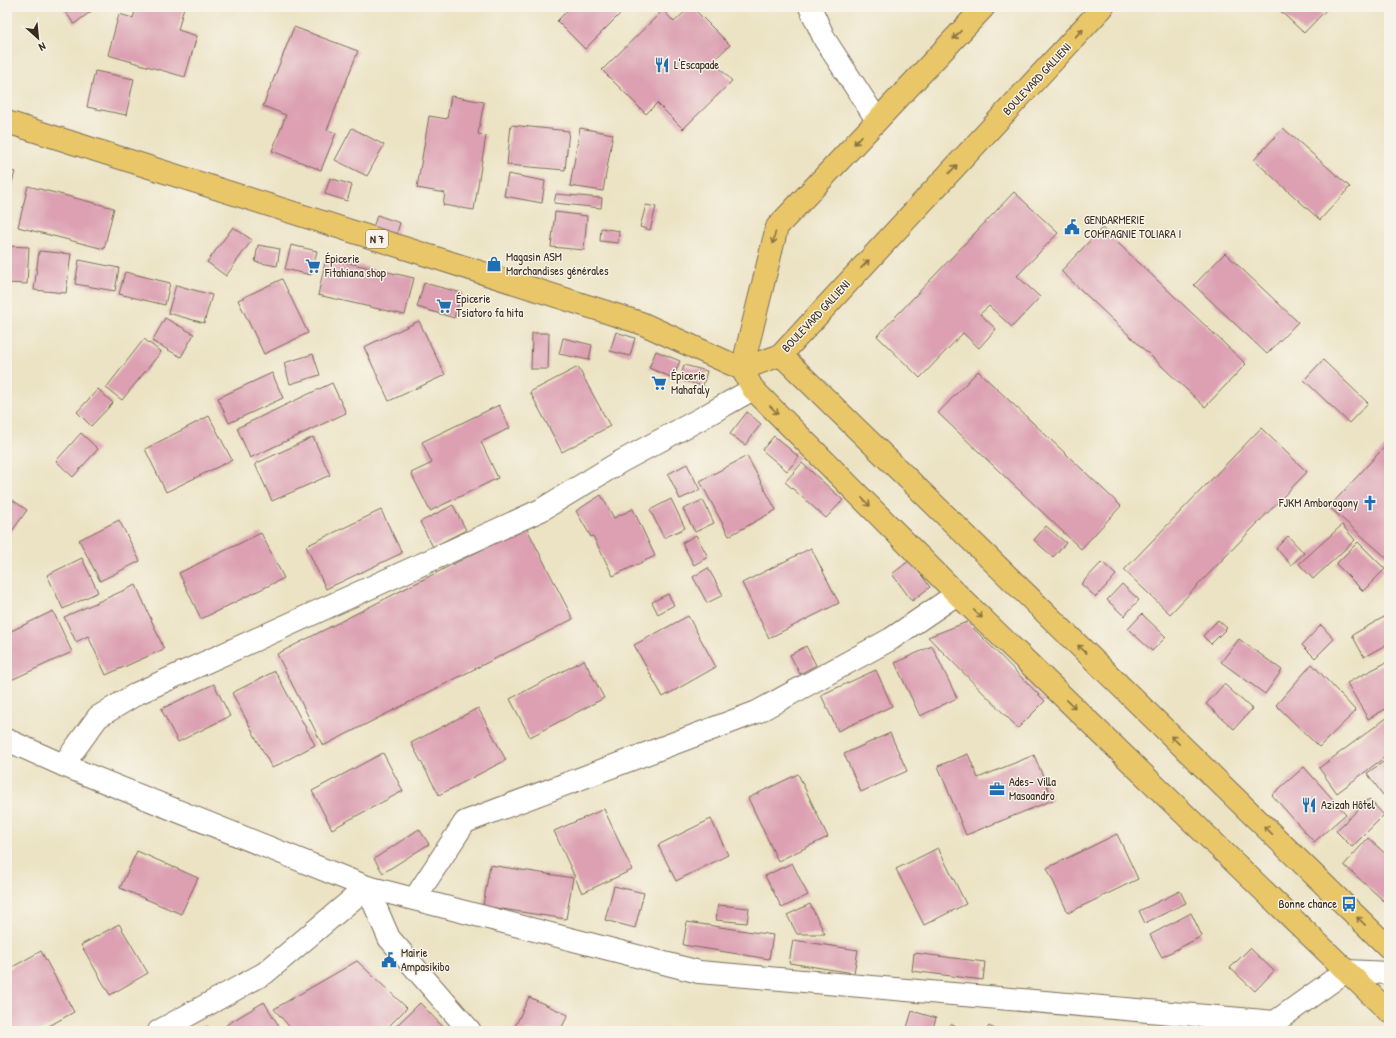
<svg xmlns="http://www.w3.org/2000/svg" width="1396" height="1038" font-family="'Patrick Hand',sans-serif">
	<rect width="100%" height="100%" fill="#f7f3e8"/>
	<filter id="ink" filterUnits="userSpaceOnUse"><feTurbulence type="fractalNoise" baseFrequency=".025" numOctaves="2"/><feDisplacementMap in="SourceGraphic" scale="8" xChannelSelector="R" yChannelSelector="G"/><feConvolveMatrix kernelMatrix="1 2 1 2 8 2 1 2 1" color-interpolation-filters="sRGB"/></filter>
	<filter id="wash" filterUnits="userSpaceOnUse"><feTurbulence type="fractalNoise" baseFrequency=".012" numOctaves="4" result="noise"/><feDisplacementMap in="SourceGraphic" scale="16" xChannelSelector="R" yChannelSelector="G"/><feGaussianBlur stdDeviation="0.9" result="paint"/><feColorMatrix in="noise" values="0 0 0 0 0 0 0 0 0 0 0 0 0 0 0 0 0 1.4 0 .05"/><feComposite in="paint" operator="in"/></filter>
	<g filter="url(#wash)">
		<rect width="100%" height="100%" fill="#ece3c4"/>
		<g id="blocks">
			<!-- building -->
			<path fill="#dca0b2" d="M62 7H97L74 24Z
				M136 7H184L178 30 197 36 185 77 108 55 119 14 133 18Z
				M571 7H627L585 49 557 21Z
				M690 7H692L730 45 713 61 732 81 683 129 657 103 646 114 602 70 663 10 674 22Z
				M1276 7H1329L1304 33Z
				M294 27 358 51 327 130 336 133 321 170 272 151 286 115 263 106Z
				M95 71 134 79 126 115 87 107Z
				M451 96 484 102 478 134 486 136 474 210 443 205 445 193 417 188 429 116 447 119Z
				M511 125 569 131 565 170 507 165Z
				M352 128 384 145 367 176 335 160Z
				M580 128 613 134 603 191 570 186Z
				M1283 128 1350 187 1320 220 1254 160Z
				M7 170 15 172 10 190 7 189Z
				M508 174 545 181 542 203 504 196Z
				M330 178 352 185 347 201 325 194Z
				M28 186 114 208 104 249 18 227Z
				M1014 192 1058 233 1017 276 1040 297 1012 327 989 306 980 314 996 329 979 348 963 333 920 378 877 336Z
				M556 194 602 198 601 208 554 203Z
				M646 205 656 207 650 230 640 227Z
				M555 212 587 216 584 250 551 247Z
				M377 215 400 223 396 236 373 228Z
				M233 227 252 240 226 276 207 262Z
				M601 228 619 231 618 243 600 241Z
				M1102 228 1246 364 1205 407 1061 271Z
				M258 245 280 249 277 266 255 262Z
				M291 245 317 251 311 275 285 269Z
				M7 246 29 247 27 284 7 283Z
				M39 251 71 254 66 293 34 290Z
				M1225 253 1298 322 1267 354 1194 285Z
				M326 258 414 278 405 315 318 295Z
				M79 260 119 268 115 291 75 284Z
				M125 272 170 283 165 305 119 294Z
				M282 279 308 333 264 354 238 300Z
				M424 283 462 293 454 318 417 307Z
				M176 285 212 295 204 323 168 313Z
				M165 318 194 334 181 357 152 341Z
				M419 321 445 375 389 401 364 347Z
				M616 332 635 338 630 356 610 351Z
				M532 333H549L548 369H531Z
				M563 338 592 345 589 360 559 354Z
				M144 339 161 352 122 400 106 388Z
				M656 351 680 361 673 378 649 368Z
				M313 354 320 375 290 384 284 363Z
				M1323 360 1368 403 1349 423 1304 380Z
				M684 365 707 371 703 386 680 380Z
				M578 367 610 426 562 452 530 392Z
				M978 371 1121 506 1081 549 938 413Z
				M272 373 283 398 229 423 218 398Z
				M332 383 346 413 250 458 237 428Z
				M98 389 113 403 91 426 77 412Z
				M499 405 510 428 481 442 498 478 430 511 411 473 432 463 422 442Z
				M747 412 761 424 745 445 730 434Z
				M209 416 232 460 166 492 145 449Z
				M1261 428 1307 472 1170 614 1124 570Z
				M81 433 98 449 73 477 56 461Z
				M774 436 799 457 787 471 762 450Z
				M313 437 330 475 272 501 255 464Z
				M1389 442V560L1329 507Z
				M747 456 776 510 729 536 700 481Z
				M802 463 843 500 826 518 785 482Z
				M687 464 700 490 680 499 668 474Z
				M601 495 614 518 633 509 655 556 613 576 593 536 591 537 576 511Z
				M11 499 27 510 8 537 7 536V504Z
				M671 499 685 528 664 538 650 510Z
				M703 500 714 523 695 532 683 509Z
				M453 505 466 530 433 547 420 522Z
				M381 510 402 553 326 589 306 546Z
				M119 520 140 561 100 581 79 540Z
				M1342 525 1355 540 1313 579 1299 564Z
				M1046 526 1066 543 1053 557 1034 540Z
				M526 527 573 619 323 746 277 654Z
				M261 533 284 578 201 619 179 573Z
				M696 535 708 557 694 565 682 543Z
				M1288 536 1304 553 1291 565 1276 548Z
				M1358 542 1385 569 1363 591 1336 564Z
				M811 548 839 603 769 638 742 583Z
				M82 558 98 592 63 609 47 575Z
				M910 560 930 587 912 601 892 574Z
				M1102 562 1116 575 1096 597 1081 584Z
				M708 568 723 595 707 603 693 577Z
				M1122 584 1139 600 1124 616 1107 600Z
				M136 585 164 649 106 675 88 636 76 642 64 617Z
				M668 594 674 605 658 614 652 602Z
				M1389 604V615L1384 609Z
				M53 611 72 652 9 681 7 678V633Z
				M1142 614 1166 637 1152 651 1128 629Z
				M688 616 716 667 663 697 634 645Z
				M1384 617 1389 625V643L1364 657 1352 635Z
				M1218 620 1227 628 1211 644 1203 636Z
				M967 622 1045 701 1018 728 928 637Z
				M1321 625 1334 639 1315 658 1302 645Z
				M1239 639 1282 670 1265 694 1221 662Z
				M806 646 816 665 800 674 790 655Z
				M932 646 957 698 920 716 895 663Z
				M584 660 604 698 530 737 510 699Z
				M1389 661V707L1368 719 1347 683Z
				M1312 664 1356 711 1319 747 1276 705Z
				M876 670 892 706 838 731 821 695Z
				M275 671 315 745 272 768 232 693Z
				M214 684 230 716 178 742 161 709Z
				M1224 684 1252 709 1234 729 1206 704Z
				M478 708 506 760 439 795 411 743Z
				M1388 717 1389 719V754L1337 793 1319 768Z
				M890 733 907 771 861 792 844 754Z
				M383 753 403 791 332 829 312 791Z
				M968 754 978 778 1034 755 1053 800 966 835 938 766Z
				M1389 758V791L1383 795 1367 773Z
				M1304 767 1346 814 1314 842 1272 795Z
				M798 774 828 837 778 861 748 798Z
				M1369 799 1384 815 1352 847 1336 831Z
				M604 809 632 870 582 893 554 831Z
				M711 819 728 855 676 881 658 845Z
				M419 829 429 844 383 873 374 859Z
				M1117 834 1138 879 1068 913 1047 868Z
				M1368 838 1389 857V896L1384 901 1344 865Z
				M938 848 966 904 924 925 896 869Z
				M137 851 198 878 181 914 120 888Z
				M792 863 808 895 782 908 765 876Z
				M490 865 573 878 566 919 483 906Z
				M614 886 644 893 635 928 605 920Z
				M1180 891 1186 903 1145 923 1139 911Z
				M810 904 825 934H797L787 915Z
				M718 905 749 908 747 923 716 920Z
				M1191 913 1202 936 1162 957 1150 935Z
				M687 922 773 935 769 959 683 945Z
				M119 924 148 973 110 995 81 945Z
				M793 940 858 950 854 973 789 963Z
				M1250 948 1274 971 1255 991 1230 968Z
				M41 951 74 1012 40 1031H7V970Z
				M914 953 985 962 983 980 912 971Z
				M357 961 407 1008 384 1031H293L274 1009Z
				M529 997 568 1015 560 1031H513Z
				M264 1002 282 1031H229L226 1025Z
				M420 1003 447 1031H391Z
				M912 1011 936 1018 932 1031H906Z
				M951 1024 962 1031H946Z
				M207 1026 211 1031H199Z
				M989 1026 998 1031H986Z"/>
		</g>
	</g>
	<g filter="url(#ink)">
		<use href="#blocks" fill-opacity="0" stroke="#796b58" stroke-width="1"/>
		<g fill="none" stroke-linecap="round" stroke-linejoin="round">
			<!-- minor casing -->
			<g stroke="#796b58" stroke-width="24">
				<path id="minor" d="M810 7 825 40 877 120
					M7 740 63 765 367 887 699 972 1275 1022 1346 971 1389 973
					M63 765 98 717 138 693 541 510 620 462 700 419 753 389
					M415 898 465 822 757 712 891 639 957 594
					M159 1031 265 973 367 887 389 938 470 1031"/>
			</g>
			<!-- major casing -->
			<g stroke="#796b58" stroke-width="24">
				<path id="major" d="M7 122 641 323 742 369 753 389 957 594 1389 1012
					M781 355 1389 948
					M742 369 781 355 1103 7
					M742 369 777 227 984 7"/>
			</g>
			<!-- minor -->
			<use href="#minor" stroke="#fff" stroke-width="22"/>
			<!-- major -->
			<use href="#major" stroke="#e9c769" stroke-width="22"/>
		</g>
		<!-- one-way arrows -->
		<defs><path id="oneway-shaft" d="M-6 0H5M1.5-3L5.5 0L1.5 3" fill="none" stroke-width="1.6" stroke-linecap="round" stroke-linejoin="round"/></defs>
		<g stroke="#897140">
			<use href="#oneway-shaft" transform="translate(1079 33) rotate(-47)"/>
			<use href="#oneway-shaft" transform="translate(957 35) rotate(133)"/>
			<use href="#oneway-shaft" transform="translate(858 140) rotate(133)"/>
			<use href="#oneway-shaft" transform="translate(953 169) rotate(-47)"/>
			<use href="#oneway-shaft" transform="translate(774 238) rotate(104)"/>
			<use href="#oneway-shaft" transform="translate(865 264) rotate(-47)"/>
			<use href="#oneway-shaft" transform="translate(774 410) rotate(45)"/>
			<use href="#oneway-shaft" transform="translate(866 502) rotate(45)"/>
			<use href="#oneway-shaft" transform="translate(978 614) rotate(44)"/>
			<use href="#oneway-shaft" transform="translate(1082 649) rotate(-136)"/>
			<use href="#oneway-shaft" transform="translate(1071 704) rotate(44)"/>
			<use href="#oneway-shaft" transform="translate(1175 740) rotate(-136)"/>
			<use href="#oneway-shaft" transform="translate(1268 830) rotate(-136)"/>
			<use href="#oneway-shaft" transform="translate(1361 921) rotate(-136)"/>
		</g>
	</g>
	<!-- icons -->
	<defs>
		<g id="restaurant-bare" transform="scale(1.2)"><path d="M-5-6h1v4h1v-4h1v4h1v-4h1v5L-1.5 .5V6h-2V.5L-5-1ZM5-6V6H3V1.5H1.5Q1.5-4 5-6Z" fill="#1f6fb2" stroke="#f7f3e8" stroke-width="2.5" paint-order="stroke"/></g>
		<g id="civic-bare" transform="scale(1.2)"><path d="M-.6-6.5H3V-4.5H.6V-3L4-1V1h2V6H-6V1h2V-1L-.6-3ZM-1.2 2.5V6h2.4V2.5Z" fill="#1f6fb2" stroke="#f7f3e8" stroke-width="2.5" paint-order="stroke"/></g>
		<g id="shop-bare" transform="scale(1.2)"><path d="M-5-2.5h2.3a2.7 3.5 0 0 1 5.4 0H5L5.5 6h-11ZM-1.5-2.5h3a1.5 2.3 0 0 0-3 0Z" fill="#1f6fb2" stroke="#f7f3e8" stroke-width="2.5" paint-order="stroke"/></g>
		<g id="supermarket-bare" transform="scale(1.2)"><path d="M-6-5.5h2.5l.6 2H6L4.5 2H-2.5L-4.4-4H-6ZM-1.5 3.2a1.3 1.3 0 1 0 .1 0ZM3 3.2a1.3 1.3 0 1 0 .1 0Z" fill="#1f6fb2" stroke="#f7f3e8" stroke-width="2.5" paint-order="stroke"/></g>
		<g id="church-bare" transform="scale(1.2)"><path d="M-1.2-6h2.4v3.5h3.3v2.4h-3.3V6h-2.4V-.1h-3.3v-2.4h3.3Z" fill="#1f6fb2" stroke="#f7f3e8" stroke-width="2.5" paint-order="stroke"/></g>
		<g id="office-bare" transform="scale(1.2)"><path d="M-6-3h4V-5.5h4V-3h4V5H-6ZM-1-4.5V-3h2v-1.5ZM-6 0V1H6V0Z" fill="#1f6fb2" stroke="#f7f3e8" stroke-width="2.5" paint-order="stroke"/></g>
		<g id="bus-bare" transform="scale(1.2)"><path d="M-5-6H5V4H4V6H2V4H-2V6H-4V4H-5ZM-3.5-4V0h7V-4ZM-3.5 1.2v1.5H-2V1.2ZM2 1.2v1.5H3.5V1.2Z" fill="#1f6fb2" stroke="#f7f3e8" stroke-width="2.5" paint-order="stroke"/></g>
	</defs>
	<g fill-rule="evenodd">
		<use href="#restaurant-bare" x="662" y="65"/>
		<use href="#civic-bare" x="1072" y="227"/>
		<use href="#shop-bare" x="494" y="264"/>
		<use href="#supermarket-bare" x="313" y="266"/>
		<use href="#supermarket-bare" x="444" y="306"/>
		<use href="#supermarket-bare" x="659" y="383"/>
		<use href="#church-bare" x="1370" y="503"/>
		<use href="#office-bare" x="997" y="789"/>
		<use href="#restaurant-bare" x="1309" y="805"/>
		<use href="#bus-bare" x="1349" y="904"/>
		<use href="#civic-bare" x="389" y="960"/>
	</g>
	<g text-anchor="middle" stroke-width="3" stroke-linejoin="round" paint-order="stroke">
		<!-- shield labels -->
		<rect fill="#f7f3e8" stroke="#73665b" stroke-width="1" x="366" y="230" width="22" height="18" rx="3"/>
		<g font-size="11" font-weight="bold" fill="#3b2a1e">
			<text x="377" y="243">N 7</text>
		</g>
		<!-- poi labels -->
		<g font-size="12" fill="#3b2a1e" stroke="#f7f3e8" text-anchor="start">
			<text x="674" y="69">L'Escapade</text>
			<text x="1084" y="224">GENDARMERIE<tspan x="1084" dy="14">COMPAGNIE TOLIARA I</tspan></text>
			<text x="506" y="261">Magasin ASM<tspan x="506" dy="14">Marchandises générales</tspan></text>
			<text x="325" y="263">Épicerie<tspan x="325" dy="14">Fitahiana shop</tspan></text>
			<text x="456" y="303">Épicerie<tspan x="456" dy="14">Tsiatoro fa hita</tspan></text>
			<text x="671" y="380">Épicerie<tspan x="671" dy="14">Mahafaly</tspan></text>
			<text x="1358" y="507" text-anchor="end">FJKM Amborogony</text>
			<text x="1009" y="786">Ades- Villa<tspan x="1009" dy="14">Masoandro</tspan></text>
			<text x="1321" y="809">Azizah Hôtel</text>
			<text x="1337" y="908" text-anchor="end">Bonne chance</text>
			<text x="401" y="957">Mairie<tspan x="401" dy="14">Ampasikibo</tspan></text>
		</g>
		<!-- street labels -->
		<g font-size="12" fill="#3b2a1e" stroke="#f7f3e8">
			<text transform="translate(1037 79) rotate(-47)" y="4">BOULEVARD GALLIENI</text>
			<text transform="translate(816 316) rotate(-47)" y="4">BOULEVARD GALLIENI</text>
		</g>
	</g>
	<!-- margin -->
	<rect width="1396" height="1038" fill="none" stroke="#f7f3e8" stroke-width="24"/>
	<!-- north arrow -->
	<g transform="translate(38 38) rotate(153)" stroke="#f7f3e8" stroke-width="3" paint-order="stroke">
	<path d="M0-3L7 15L0 10L-7 15Z" fill="#3b2a1e"/>
	<text y="-6" font-size="11" font-weight="bold" text-anchor="middle" fill="#3b2a1e">N</text>
	</g>
</svg>
